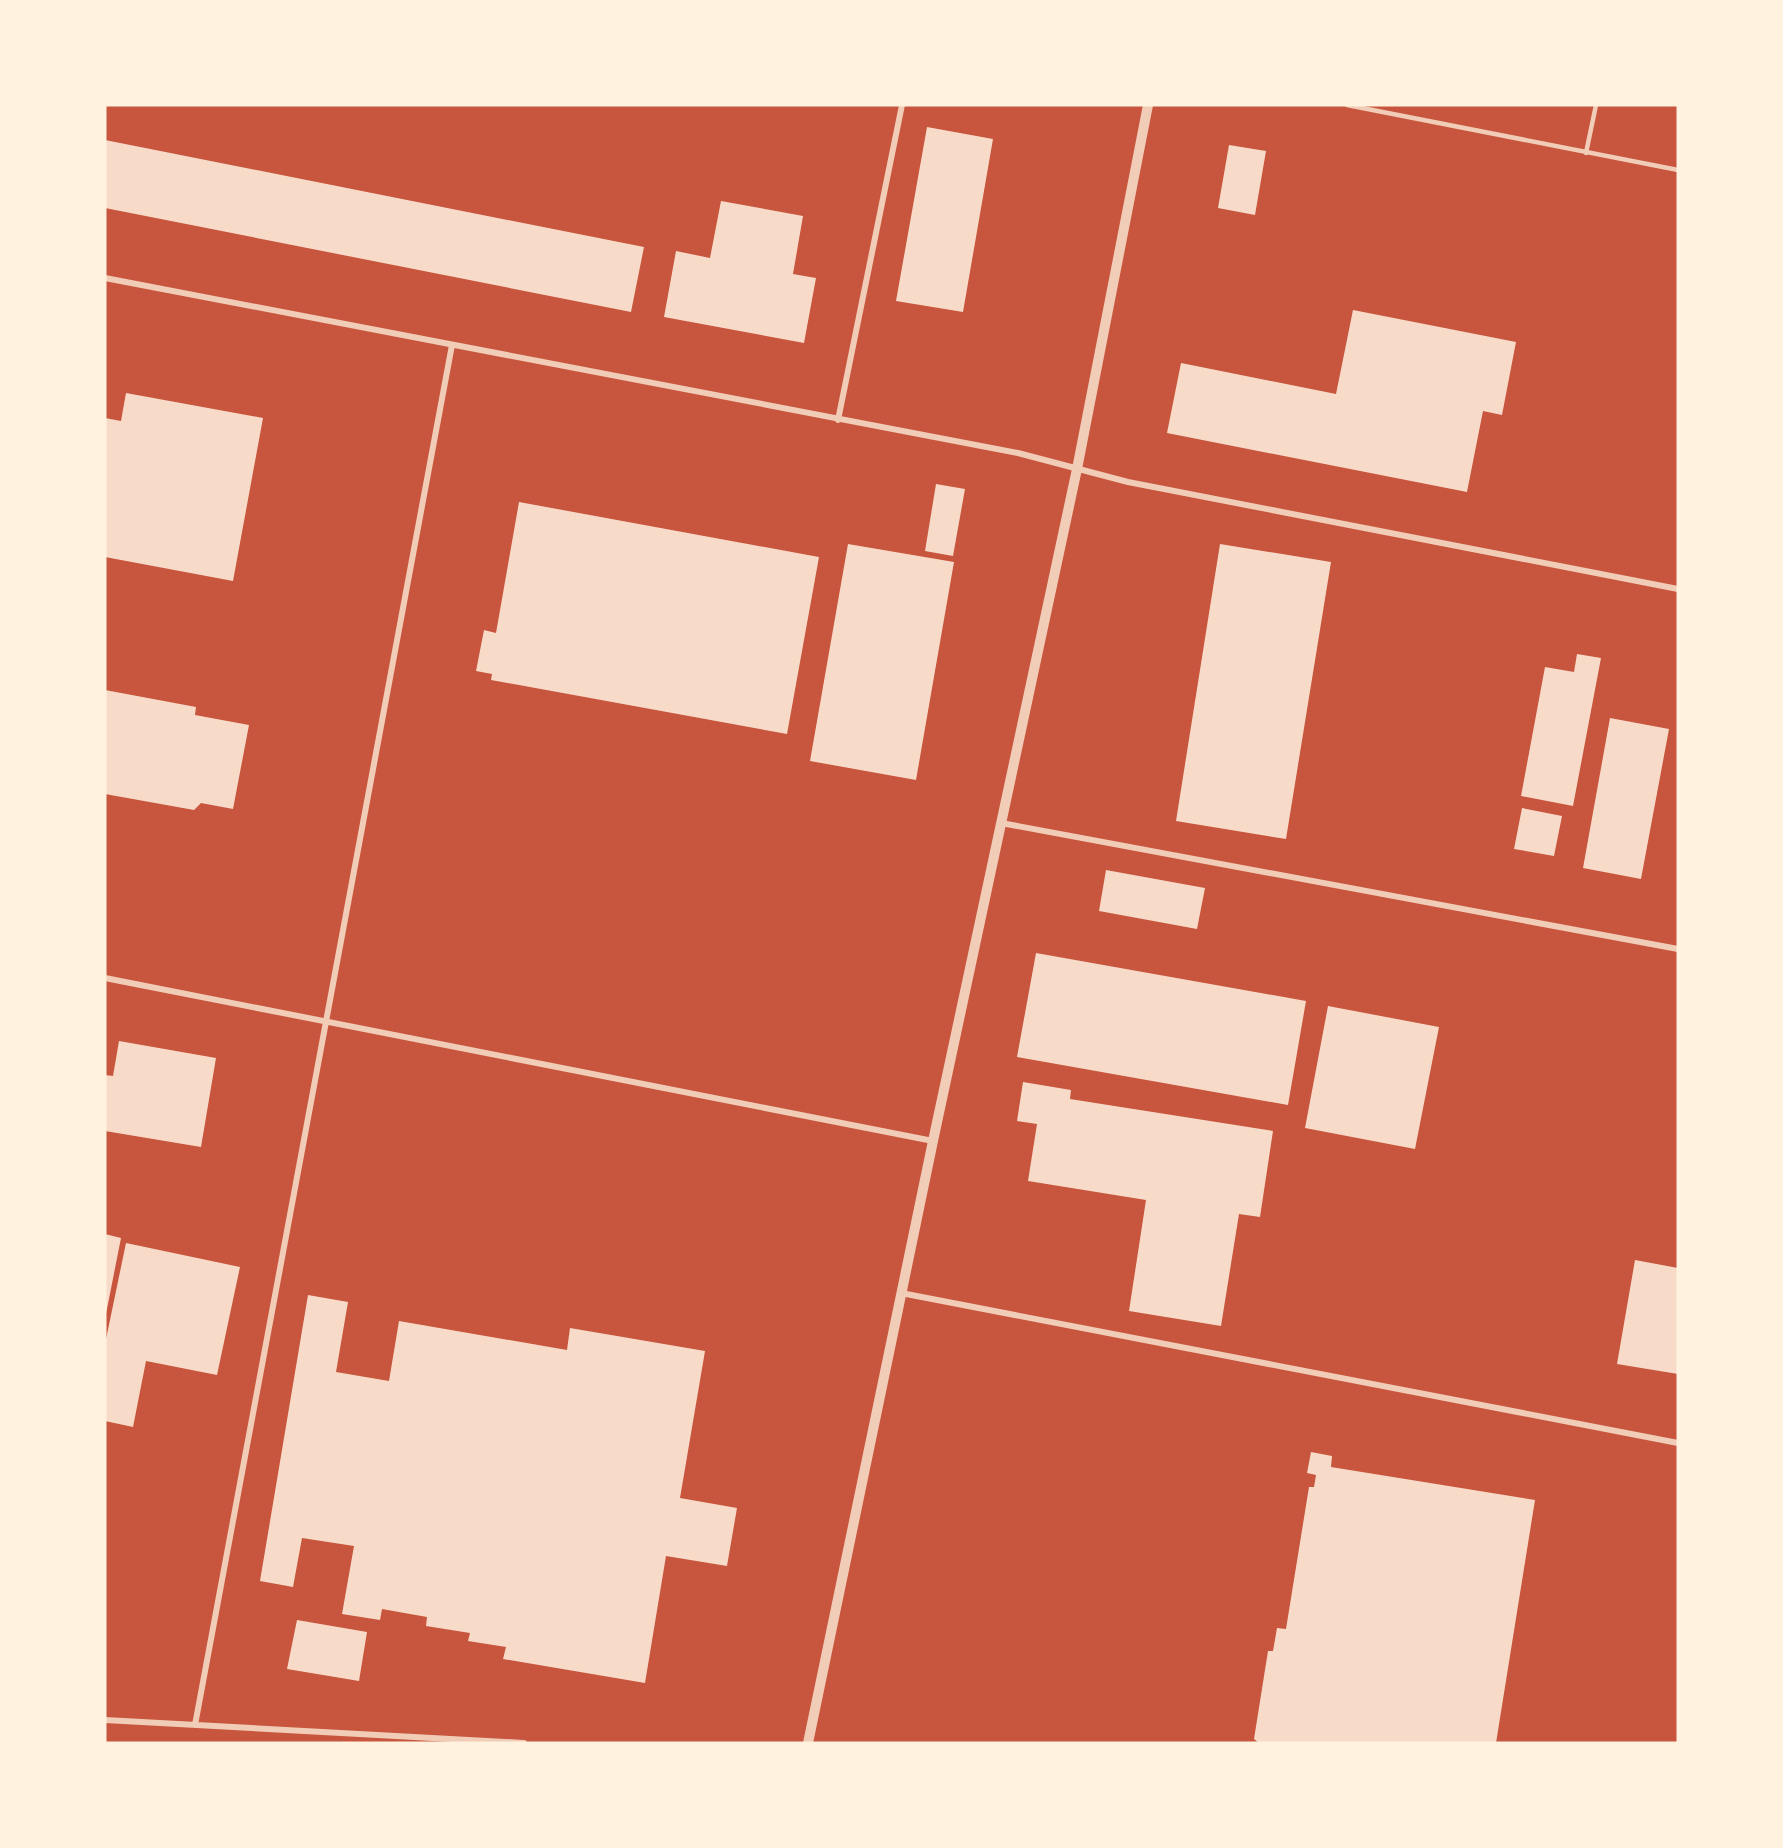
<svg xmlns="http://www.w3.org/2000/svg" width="1783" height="1848" font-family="'Source Sans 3',sans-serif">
	<rect width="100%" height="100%" fill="#c8553d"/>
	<!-- building -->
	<path fill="#f7dbc8" d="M927 127 993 139 963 312 896 301Z
		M105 140 644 247 631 312 105 208Z
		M1229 145 1266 151 1255 215 1218 208Z
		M721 201 803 216 793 274 816 278 804 343 664 317 676 251 710 258Z
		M1353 310 1516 342 1502 415 1483 411 1467 492 1167 433 1181 363 1336 394Z
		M126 393 263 418 233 581 105 557V418L121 421Z
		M936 484 965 489 953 556 925 551Z
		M519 502 819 557 787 734 491 680 492 674 476 671 484 630 496 633Z
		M848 544 954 562 916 780 810 761Z
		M1220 544 1331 562 1286 839 1176 821Z
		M1577 654 1601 658 1573 806 1521 796 1545 667 1574 672Z
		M105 690 196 707 195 715 249 725 233 809 201 803 194 810 105 794Z
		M1610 718 1669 729 1641 879 1583 868Z
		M1522 808 1562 816 1554 856 1514 849Z
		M1106 870 1205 888 1197 929 1099 911Z
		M1036 953 1306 1001 1288 1105 1017 1057Z
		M1328 1006 1439 1027 1415 1149 1305 1128Z
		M119 1041 216 1058 201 1147 105 1131V1075L113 1076Z
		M1023 1082 1071 1090 1070 1099 1273 1131 1260 1217 1239 1214 1221 1326 1129 1311 1146 1200 1028 1181 1037 1124 1017 1121Z
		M105 1234 121 1238 106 1314H105Z
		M126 1243 240 1267 217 1375 146 1361 133 1427 105 1421V1344Z
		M1635 1260 1678 1268V1374L1617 1364Z
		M308 1295 348 1302 336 1372 389 1381 399 1321 567 1350 570 1328 705 1351 680 1498 737 1508 727 1566 666 1556 645 1683 503 1659 506 1647 468 1641 470 1633 426 1626 427 1617 382 1609 380 1620 342 1614 354 1546 302 1538 293 1587 260 1581Z
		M1311 1452 1332 1456 1331 1467 1535 1500 1496 1743H1259L1254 1739 1268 1651H1273L1277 1628 1286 1629 1309 1487H1314L1316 1475 1307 1473Z
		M297 1620 367 1632 359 1681 287 1669Z"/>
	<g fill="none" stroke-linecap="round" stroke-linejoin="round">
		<!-- service -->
		<path stroke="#f1ccb7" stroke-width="4.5" d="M1347 105 1678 170
			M1586 153 1596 105"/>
		<!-- minor -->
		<path stroke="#f1ccb7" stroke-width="6" d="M105 278 1018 453 1128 482 1678 589
			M838 420 902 105
			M1001 823 1678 949
			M105 978 933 1141
			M901 1293 1678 1443
			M105 1720 524 1743
			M195 1725 452 345"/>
		<!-- tertiary -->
		<path stroke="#f1ccb7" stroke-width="10" d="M808 1743 933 1141 1077 469 1148 105"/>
	</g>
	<!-- border -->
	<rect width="1783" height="1848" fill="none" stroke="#fff3e0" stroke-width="213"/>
</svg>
